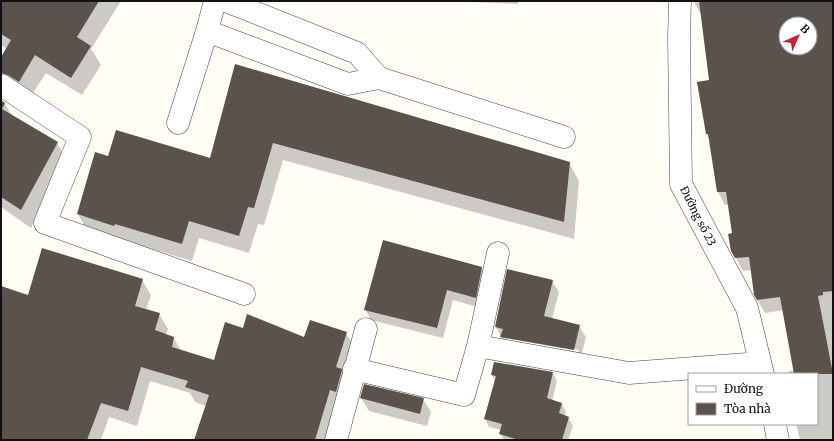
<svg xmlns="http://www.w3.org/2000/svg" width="834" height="441" font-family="Merriweather,serif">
	<rect width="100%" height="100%" fill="#fffdf5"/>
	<!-- shadow -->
	<path fill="#0003" fill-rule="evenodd" d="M1 1H121L91 49 101 65 82 95 46 73 29 99 1 96V59L7 49 1 45Z
		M469 1H518V4L470 2Z
		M694 1H833V440H800L796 424H817V374H789V371L795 370 784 310 765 313 755 295 752 270 743 271 732 251 733 234 729 205H725L718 192 710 140 707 134 699 83 710 81 702 17ZM786 24H810V48H786Z
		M236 65 569 163 579 181 574 239 283 160 264 225 258 224 249 253 199 238 192 261 125 241 88 232 78 214 109 158 211 159Z
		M1 101 5 104 12 116 57 143 68 161 31 228 1 207Z
		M482 268 487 278 481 308 453 300 443 338 371 320 365 309Z
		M142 280 151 295 146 310 159 314 168 329 166 335 174 338 181 351 214 361 244 329 305 338 346 333 355 348 328 440H195L206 406 195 402 190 393 150 381 137 426 109 417 101 440H22L1 403V287L29 296Z
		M552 281 559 292 552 319 579 326 586 337 580 361 508 349 496 327ZM507 337 579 350 578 352 507 340Z
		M553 373 557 381 552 401 562 404 566 412 565 416 568 418 573 426 568 440H504L500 434 501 430 489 427 485 419 496 382 492 375Z
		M361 398 423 399 431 412 427 426 369 411Z"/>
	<!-- building -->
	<path fill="#5a524d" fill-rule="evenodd" d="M1 1H99L77 37 91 46 71 78 35 55 19 82 8 75 1 73V57L11 40 1 34Z
		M699 1H833V291L823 292V295L818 296 833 374H794L780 297 757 300 754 295 749 257 735 258 731 251 728 234 732 233 726 192H717L708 134H706L697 82 709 80ZM786 24H810V48H786Z
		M235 64 570 162 564 222 273 143 254 208 248 207 239 236 189 221 182 244 115 224 114 226 77 214 95 152 108 156 116 130 210 158Z
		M1 100 5 103 2 109 58 142 21 210 1 197Z
		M383 240 482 267 476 298 447 290 437 328 364 310Z
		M42 248 143 279 135 306 160 313 155 330 174 337 172 347 214 360 225 322 243 328 247 314 304 337 310 320 347 332 336 367 342 369V370L336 392 330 390 315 440H194L209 395 185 387 188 381 141 367 128 411 101 403 87 440H1V286L28 295Z
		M507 269 553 280 544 316 580 325 574 350 500 337 503 329 495 327Z
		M494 362 553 372 547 398 562 403 559 413 569 417 562 440H519L499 434 502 424 484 419 496 376 491 375Z
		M364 384 424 398 420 414 360 398Z"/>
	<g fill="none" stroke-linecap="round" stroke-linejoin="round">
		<!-- minor casing -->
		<g stroke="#444" stroke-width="23">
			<path id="minor" d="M215 1 207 31 348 84 379 78
				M226 1 357 53 379 78 564 137
				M680 1 679 38 681 184 747 308 763 374
				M1 85 80 137 45 223 244 294
				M178 123 207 31
				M478 346 629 373 760 363
				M354 369 464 395 478 346 498 253
				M775 424 778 440
				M336 440 366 329"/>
		</g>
		<!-- minor -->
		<use href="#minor" stroke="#fff" stroke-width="22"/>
	</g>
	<g text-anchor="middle" stroke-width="4" stroke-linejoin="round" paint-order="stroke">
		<!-- street labels -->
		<g font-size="11" fill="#111" stroke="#fff">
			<text transform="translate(698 216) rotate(63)" y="4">Đường số 23</text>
		</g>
	</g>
	<!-- border -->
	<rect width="834" height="441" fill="none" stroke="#111111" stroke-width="4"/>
	<!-- legend -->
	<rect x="688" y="373" width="130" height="52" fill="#ffffff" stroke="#a0a0a0"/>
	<rect x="696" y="386" width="20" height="6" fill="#ffffff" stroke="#a0a0a0"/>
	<text x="724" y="393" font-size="12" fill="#111111">Đường</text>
	<rect x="696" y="403" width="20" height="12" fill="#5a524d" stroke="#a0a0a0"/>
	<text x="724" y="413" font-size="12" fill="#111111">Tòa nhà</text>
	<!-- north arrow -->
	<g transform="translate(798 36) rotate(45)"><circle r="19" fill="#ffffff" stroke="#a0a0a0"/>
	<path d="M0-3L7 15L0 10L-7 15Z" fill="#c4262e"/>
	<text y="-6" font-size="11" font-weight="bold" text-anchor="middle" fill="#111111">B</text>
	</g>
</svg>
